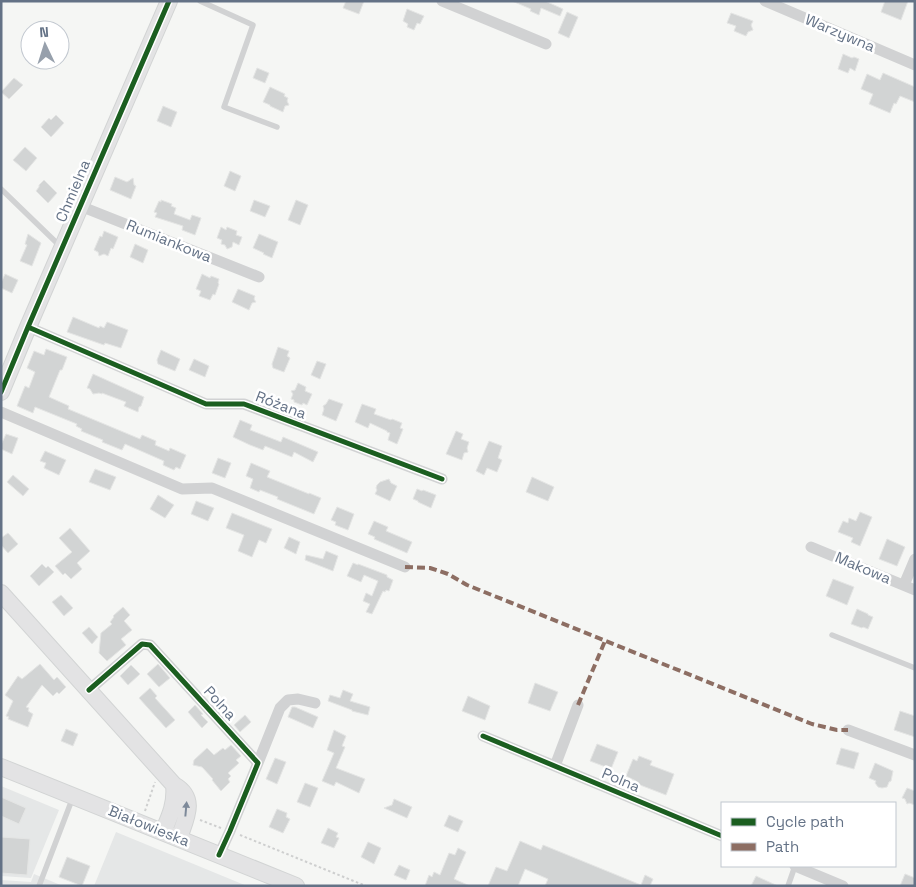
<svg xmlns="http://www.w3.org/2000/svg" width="916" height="887" font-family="'Space Grotesk',sans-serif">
	<rect width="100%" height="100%" fill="#f5f6f4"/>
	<!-- built -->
	<path fill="#e5e7e7" d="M1 786 59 810 31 878 1 876Z
		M116 832 247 886H94Z
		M34 874 63 886H1V880L31 882Z"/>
	<!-- building -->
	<path fill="#d2d4d4" stroke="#e4e5e4" d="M346 1H364L359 14 343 8Z
		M512 1H545L563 9 560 16 541 8 539 15 530 11 531 9Z
		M885 1H908L901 20 881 12Z
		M407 9 424 16 420 24 417 23 414 30 407 27 408 24 403 21Z
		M567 12 578 17 569 38 558 33Z
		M731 13 753 21 751 25 753 30 748 32 746 36 734 31 736 26 727 23Z
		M843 54 852 58 854 57 859 59 855 71 850 68 848 73 838 69Z
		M257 68 269 73 265 83 253 78Z
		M883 73 915 87V102L900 96 896 104 894 103 890 113 869 104 873 94 861 89 867 74 880 80Z
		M14 78 23 85 9 99 1 92Z
		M270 87 285 94 284 96 288 98 287 101 289 105 285 106 283 112 270 106V105L263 102Z
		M163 106 177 112 171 127 157 121Z
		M56 115 64 123 51 137 41 127 49 118 51 120Z
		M25 147 37 158 26 171 13 160Z
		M230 171 241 176 235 191 224 186Z
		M115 177 127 182 133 178 134 185 136 186 131 199 110 190Z
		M44 180 57 193 48 203 36 191 39 187V185Z
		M161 200 172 204 171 206 176 208 174 214 190 220 192 215 201 218 195 235 182 230 183 226 155 217 157 213 154 212 159 201 161 202Z
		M254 200 270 206 265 217 250 211Z
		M296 200 308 205 300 225 288 220Z
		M221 227 226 230 227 227 237 231 236 235 242 237 239 245 233 242 232 247 227 249 225 245 221 244 222 240 217 238Z
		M104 231 118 237 113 249 111 248 108 256 104 254 99 256 98 252 94 250 100 236 102 237Z
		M28 234 41 243 32 266 20 261 27 245 25 244Z
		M259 234 278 242 272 258 263 254 264 253 253 248Z
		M135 244 148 250 143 263 130 257Z
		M5 274 18 280 12 293 1 288V283Z
		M202 274 210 278 211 276 219 279 218 283 219 284 215 295 213 294 210 300 199 296 201 291 196 289Z
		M238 289 255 296 254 299 256 302 252 303 249 310 232 302Z
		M73 317 99 328 100 326 104 328 107 322 128 330 121 348 105 343 104 345 67 332Z
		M278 347 289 351 287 356 290 358 284 372 273 368 272 364Z
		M46 349 67 357 62 370H60L49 397 69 406 68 409 140 439 142 435 156 441 155 445 169 451 170 448 186 455 180 469 176 467 174 470 163 465 164 461 125 444 122 450 102 442 103 440 81 431 82 429 76 426 77 424 35 407 33 413 17 406 25 386 29 388 35 372 27 368 34 351 44 355Z
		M161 350 180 359 175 371 158 364 157 360Z
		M194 359 209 366 205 377 189 370Z
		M317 361 326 364 320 379 311 375Z
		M93 374 144 397 141 406 139 407 138 412 124 406 126 402 102 393V394L99 393 93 394 90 389 87 388Z
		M298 383 306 387 305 391 312 394 307 405 303 403 302 405 294 402V400L291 399 293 394 291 391 295 390Z
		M329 399 343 404 336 421 322 415 324 409 323 406 326 404Z
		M362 404 376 409 374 414 391 420 392 419 402 423 400 428 403 429 397 444 388 440 390 433 387 432V431L370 423 368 428 355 422Z
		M240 420 252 425 250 430 281 442 283 437 318 452 313 462 294 452 292 457 265 446 263 450 250 445 233 437Z
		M456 431 463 434 461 439 469 442 467 448 468 452 464 453 462 460 446 454Z
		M6 434 18 438 12 454 1 449V445Z
		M489 441 502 446 498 458 502 460 497 472 487 468 484 475 476 471Z
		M45 451 66 460 59 475 44 468 46 463 40 461Z
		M218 458 231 463 225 478 212 473Z
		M251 463 270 471 267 477 309 494V493L321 498 314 514 277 499 278 497 260 490 259 492 250 488 253 479 246 476Z
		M95 469 116 477 110 490 89 482Z
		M13 475 29 489 23 496 7 482Z
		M532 477 554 487 548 501 526 492Z
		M389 479 391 483 397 486 390 501 375 494 377 490 376 488 377 485 380 482Z
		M417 489 422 491 423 490 436 495 431 508 418 502V501L413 499Z
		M158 495 174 505 165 518 150 509Z
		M196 501 214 508 208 521 191 514Z
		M337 507 354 514 348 530 335 525 336 522 331 520Z
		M860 512 872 517 860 546 851 542 853 538 838 532 843 521 848 523 849 518 856 521Z
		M232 513 272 529 266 543 259 540 252 557 238 551 244 535 226 528Z
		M374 521 388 527 386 531 412 542 407 553 374 539 375 537 368 534Z
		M70 528 90 551 77 563 82 569 71 579 65 573 63 575 55 566 72 552 59 538Z
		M8 533 18 544 8 553 1 545V538Z
		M289 537 300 542 296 554 284 548Z
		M887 539 905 547 897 566 879 559Z
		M326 551 338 556 333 571 305 560 306 555 323 559Z
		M353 563 358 565V564L387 575V577L393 580 389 591 386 590 385 592 383 591 372 614 366 612 370 604 363 601 366 593 372 596 378 581 364 575 361 582 347 576Z
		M42 564 46 568 48 566 54 572 39 586 30 576Z
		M833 579 854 587 847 605 826 596Z
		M61 595 73 608 64 616 52 602Z
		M123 607 130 615 124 621 132 630 121 639 126 645 107 661 99 653 101 633 112 624 110 622 114 617 113 616Z
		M857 609 868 614V615L873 617 868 629 863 627 862 628 851 624Z
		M89 627 98 637 92 644 82 633Z
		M40 664 54 680 57 677 66 687 59 694 57 692 53 696 42 685 26 707 29 708 28 711 33 714 28 727 8 719 9 717 6 716 13 701 5 695 18 676 22 679Z
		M158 664 170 678 159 687 147 674Z
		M131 665 140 674 128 685 120 676Z
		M535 683 558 692 550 711 528 703Z
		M150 688 157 696 155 698 175 720 166 728 139 698Z
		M343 690 353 694 350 701 370 707 368 715 352 711V710L328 701 330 695 340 698Z
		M468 696 490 706 485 720 462 711Z
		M195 705 203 714 201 715 208 722 202 728 188 712Z
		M292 707H295L318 717 313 728 288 717Z
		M900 711 915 716V737L894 730Z
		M245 715 251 722 240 732 234 725Z
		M66 729 78 734 73 746 61 741Z
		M334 730 346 736 342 746 345 747 336 768 365 779 359 793 336 782 334 786 322 781 334 753 327 750Z
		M597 744 618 752 611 769 590 761Z
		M231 745 241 756 236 760 239 763 228 773 231 776 228 779 230 782 221 791 212 780 213 779 202 767 193 765 194 760 207 748 214 755 223 748 225 750Z
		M841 748 859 753 854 769 836 764Z
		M639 756 652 761 650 765 674 774 666 795 635 783 636 781 626 776 633 759 637 761Z
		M275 758 286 762 277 784 266 779Z
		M875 763 893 771 891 781 889 782 887 787 882 788 878 787 875 783 876 781 869 778Z
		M305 783 318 788 310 807 297 802Z
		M907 788 915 791V805L909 803 907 804 905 799 902 798Z
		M1 797 26 808 19 824 1 816Z
		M394 799 412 807 407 818 384 808 392 805Z
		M277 809 287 813 286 817 290 819 283 833 269 827Z
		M449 815 463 821 458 832 444 826Z
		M328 828 338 833 336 837 339 838 334 848 321 843Z
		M1 837 30 839 27 875 1 873Z
		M520 841 541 850 543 845 641 885 645 875 653 879 650 886H545L548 879 525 869 518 886H488L496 867 507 871Z
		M368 842 381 848 374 864 361 857Z
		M458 848 466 852 454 879 470 886H425L429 875 432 877 434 872 440 875 449 853 455 855Z
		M67 857 90 866 82 886 59 877Z
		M399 865 410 870 406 880 394 875Z
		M905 874 915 878V886H900Z
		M756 876 778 886H751Z"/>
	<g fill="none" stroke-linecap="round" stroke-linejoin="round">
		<!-- secondary casing -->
		<g stroke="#d2d4d4" stroke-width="18">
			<path id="secondary" d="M1 392 28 327 169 1
				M1 593 174 785C197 798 186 818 179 838
				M1 767 296 886
				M163 832C170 816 176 803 174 785"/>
		</g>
		<!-- path -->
		<path stroke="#cecfcf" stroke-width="2" stroke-dasharray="2.5 2.5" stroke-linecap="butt" d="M145 811 155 782
			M200 820 221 828
			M240 835 366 886"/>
		<!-- lane -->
		<path stroke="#d1d2d3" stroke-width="5.5" d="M200 1 253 25 224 107 277 127
			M1 189 61 247
			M832 635 915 668
			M39 886 73 797
			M788 886 795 866"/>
		<!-- street -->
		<path stroke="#d1d2d3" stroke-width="11" d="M442 1 546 44
			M765 1 915 65
			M80 206 259 277
			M28 327 206 404H244L442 479
			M1 412 182 489 212 488 405 567
			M811 547 915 590
			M904 585 915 559
			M89 690 142 644 150 645 258 763 230 831 219 855
			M848 730 915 755
			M483 736 722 836
			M258 763 280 708 288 700 298 699 315 703
			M555 766 578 705
			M795 866 843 886"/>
		<!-- secondary -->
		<use href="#secondary" stroke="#e3e3e4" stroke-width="16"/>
		<!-- quiet -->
		<path stroke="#8d6e63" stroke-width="4" stroke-dasharray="8 4" stroke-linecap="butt" d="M405 567 430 568 448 574 467 585 812 724 837 730H848
			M578 705 605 641"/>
		<!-- cycleway casing -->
		<g stroke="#fff" stroke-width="8">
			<path id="cycleway" d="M28 327 206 404H244L442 479
				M1 392 28 327 169 1
				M89 690 142 644 150 645 258 763 230 831 219 855
				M483 736 722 836"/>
		</g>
		<!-- cycleway -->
		<use href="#cycleway" stroke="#1b5e20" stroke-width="5"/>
	</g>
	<!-- one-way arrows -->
	<defs><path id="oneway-solid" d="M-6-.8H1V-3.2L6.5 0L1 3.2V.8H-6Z" transform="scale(1.25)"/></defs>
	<use fill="#7d8999" href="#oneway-solid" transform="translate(186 809) rotate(-85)"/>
	<g text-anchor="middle" stroke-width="5" stroke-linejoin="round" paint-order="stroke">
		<!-- street labels -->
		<g font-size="15" fill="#647286" stroke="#fff">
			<text transform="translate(840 33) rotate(23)" y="5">Warzywna</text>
			<text transform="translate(73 191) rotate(-67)" y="5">Chmielna</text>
			<text transform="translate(169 241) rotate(22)" y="5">Rumiankowa</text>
			<text transform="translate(281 405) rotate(21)" y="5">Różana</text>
			<text transform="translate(863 568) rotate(23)" y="5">Makowa</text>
			<text transform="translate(220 703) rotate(48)" y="5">Polna</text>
			<text transform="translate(621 780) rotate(23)" y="5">Polna</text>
			<text transform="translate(149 826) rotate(22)" y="5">Białowieska</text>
		</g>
	</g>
	<!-- border -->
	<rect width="916" height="887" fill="none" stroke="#647286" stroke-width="5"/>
	<!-- legend -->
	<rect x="721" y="802" width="175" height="65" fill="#ffffff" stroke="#c1c7cf"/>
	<rect x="731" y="818" width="25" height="8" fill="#1b5e20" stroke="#c1c7cf"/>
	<text x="766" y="827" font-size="15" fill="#647286">Cycle path</text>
	<rect x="731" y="843" width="25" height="8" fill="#8d6e63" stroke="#c1c7cf"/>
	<text x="766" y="852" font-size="15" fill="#647286">Path</text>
	<!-- north arrow -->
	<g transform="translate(45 45) rotate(356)"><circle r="24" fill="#ffffff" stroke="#c1c7cf"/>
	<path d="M0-4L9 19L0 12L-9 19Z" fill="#97a0ac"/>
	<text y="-8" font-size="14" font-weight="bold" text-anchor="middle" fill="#647286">N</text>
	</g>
</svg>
